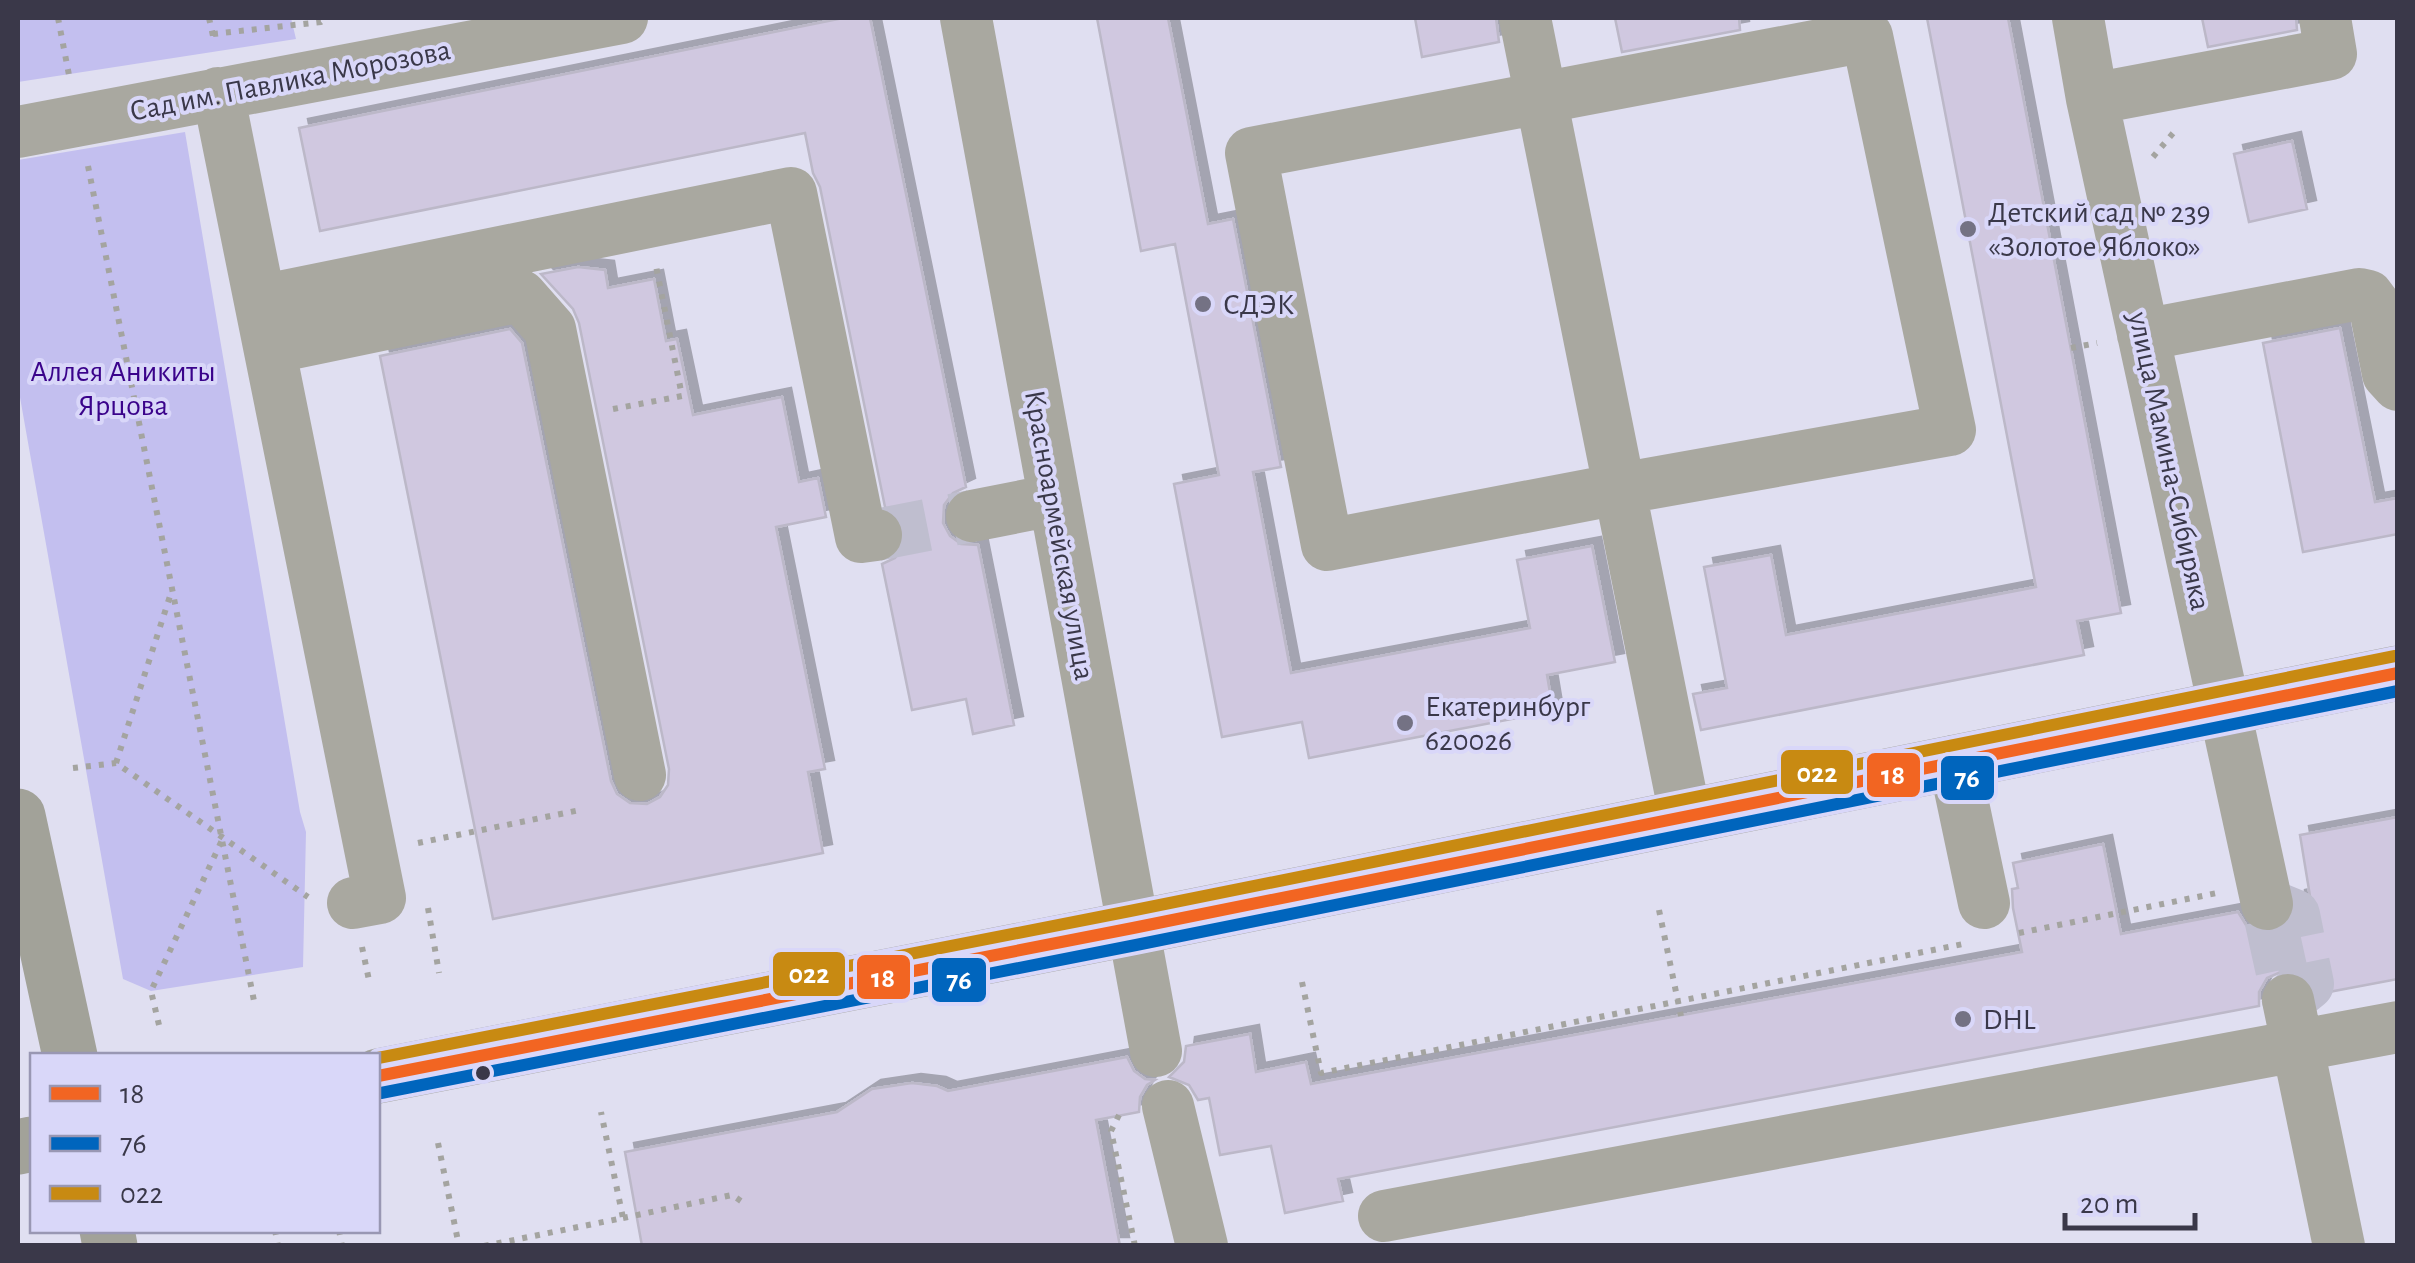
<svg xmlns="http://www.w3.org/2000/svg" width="2415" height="1263" font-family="'Alegreya Sans',sans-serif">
	<defs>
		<filter id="shadow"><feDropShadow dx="9" dy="-9" stdDeviation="0" flood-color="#0004"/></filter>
	</defs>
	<rect width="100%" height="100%" fill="#e0dff1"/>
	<!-- green -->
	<path fill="#c3bfef" d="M18 18H291L296 39 18 82Z
		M185 132 300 812 306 832 303 967 151 991 123 979 18 386V160Z"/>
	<!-- building -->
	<path fill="#d0c8e0" stroke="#bcb8c8" stroke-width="2.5" filter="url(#shadow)" d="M843 18H870L966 487 953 493 944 505 943 523 950 536 961 544 978 545 1014 725 973 734 966 699 912 710 882 564 895 558 903 547 905 530 899 516 885 507 820 187 813 173 805 133 320 231 299 128Z
		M1097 18H1168L1208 224 1233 219 1281 467 1253 472 1291 673 1530 628 1517 560 1592 546 1615 662 1547 675 1553 711 1309 758 1302 722 1222 737 1174 484 1219 475 1175 244 1141 251Z
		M1415 18H1496L1499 42 1422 57Z
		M1615 18H1739L1740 30 1622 52Z
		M1927 18H2008L2121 613 2077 621 2084 655 1701 730 1693 694 1727 688 1704 567 1771 555 1786 635 2036 587Z
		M2202 18H2296L2297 30 2208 47Z
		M2292 141 2307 209 2249 222 2234 154Z
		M578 267 605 270 608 288 654 279 666 341 677 339 693 415 782 397 799 482 818 478 826 517 776 527 825 769 808 772 823 853 493 919 380 356 510 329 522 343 611 781 617 794 630 803 647 804 660 797 668 785 669 769 579 323 573 309 541 274Z
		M2340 328 2375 502 2398 498V534L2303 552 2263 343Z
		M2398 817V979L2318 994 2310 979 2296 971H2283L2267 978 2259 992V1006L1338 1179 1343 1201 1285 1213 1271 1146 1220 1155 1209 1098 1198 1100 1189 1085 1169 1077 1184 1062 1186 1046 1250 1034 1256 1072 1306 1062 1311 1084 2022 952 2013 908 2012 889 2018 888 2013 863 2103 844 2121 934 2238 912 2246 925 2257 932 2272 933 2288 925 2296 912V899L2310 896 2300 835Z
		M1127 1057 1134 1071 1145 1079 1155 1080 1147 1085 1140 1097 1139 1112 1096 1120 1120 1246H642L625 1152 837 1112 872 1089 912 1083 937 1086 948 1091Z"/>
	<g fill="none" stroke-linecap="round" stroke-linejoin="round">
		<!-- minor-tunnel -->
		<path stroke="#bfbecf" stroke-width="52" stroke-dasharray="52 26" stroke-linecap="butt" d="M876 535 972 516
			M2267 904 2294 915 2308 984 2288 1000Z"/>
		<!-- path -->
		<path stroke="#a4a4a0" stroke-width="6" stroke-dasharray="5 8" stroke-linecap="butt" d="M58 18 69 75
			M209 18 213 36
			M213 34 321 22 326 18
			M2153 157 2174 132
			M88 166 255 1006
			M2071 348 2097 343
			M613 409 682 396 656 266
			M116 763 171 593
			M73 768 116 763 308 897
			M418 843 580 810
			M428 908 439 973
			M1659 910 1681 1016
			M2019 933 2217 893
			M362 947 370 985
			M1302 982 1321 1073 1963 944
			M159 1025 151 991 223 838
			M1119 1115 1111 1131 1135 1246
			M438 1143 459 1246
			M623 1218 732 1195 741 1201
			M275 1230 278 1246
			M339 1230 342 1246
			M484 1246 623 1218 601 1112"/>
		<!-- minor -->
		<path stroke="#a9a8a0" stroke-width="52" d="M966 18 1156 1051
			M1525 18 1685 815
			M2078 18 2092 99 2267 904
			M1867 36 1950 430 1619 489 1327 545 1251 153Z
			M218 93 380 898 353 903
			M2092 99 2331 54 2325 18
			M18 132 622 18
			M260 301 791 193 861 537 876 535
			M2143 335 2359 294 2368 296 2374 304 2388 374 2398 385
			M270 348 521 296 550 329 640 775
			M972 516 1053 500
			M1954 761 1984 903
			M2288 1000 2339 1246
			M1168 1106 1202 1246
			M1384 1216 2398 1027"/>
		<!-- major -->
		<path stroke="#a2a299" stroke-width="55" d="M18 816 70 1056
			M378 1076 1133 928 2398 673
			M18 1147 32 1144
			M107 1230 110 1246"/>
		<!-- bus-1 casing -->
		<g stroke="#d9d7f9" stroke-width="20">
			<path id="bus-1" d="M378 1076 1133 928 2398 673"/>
		</g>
		<!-- bus-2 casing -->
		<g stroke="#d9d7f9" stroke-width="20">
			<path id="bus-2" d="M381 1093 1136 945 2398 691"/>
		</g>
		<!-- bus-3 casing -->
		<g stroke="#d9d7f9" stroke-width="20">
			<path id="bus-3" d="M378 1058 1130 911 2395 656"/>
		</g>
		<!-- bus-1 -->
		<use href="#bus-1" stroke="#f26522" stroke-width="12"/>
		<!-- bus-2 -->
		<use href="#bus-2" stroke="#0065bd" stroke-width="12"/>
		<!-- bus-3 -->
		<use href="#bus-3" stroke="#c88a12" stroke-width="12"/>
	</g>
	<!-- markers -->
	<g fill="#747284" stroke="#d9d7f9" stroke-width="4">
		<circle cx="1968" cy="229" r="10"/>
		<circle cx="1203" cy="304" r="10"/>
		<circle cx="1405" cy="723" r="10"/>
		<circle cx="1963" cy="1019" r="10"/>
	</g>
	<circle fill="#3a3849" stroke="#d9d7f9" stroke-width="4" cx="483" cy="1073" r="9"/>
	<g text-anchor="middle" stroke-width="8" stroke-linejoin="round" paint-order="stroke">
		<!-- street labels -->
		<g font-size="30" fill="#3a3849" stroke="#d9d7f9">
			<text transform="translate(290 80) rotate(-11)" y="10">Сад им. Павлика Морозова</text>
			<text transform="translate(2170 461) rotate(78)" y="10">улица Мамина-Сибиряка</text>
			<text transform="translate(1060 535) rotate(80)" y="10">Красноармейская улица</text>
		</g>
		<!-- poi labels -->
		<g font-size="30" fill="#3a3849" stroke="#d9d7f9" text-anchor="start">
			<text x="1988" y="222">Детский сад № 239<tspan x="1988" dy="34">«Золотое Яблоко»</tspan></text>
			<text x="1223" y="314">СДЭК</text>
			<text x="1425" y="716">Екатеринбург<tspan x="1425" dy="34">620026</tspan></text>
			<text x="1983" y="1029">DHL</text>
		</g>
		<!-- park labels -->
		<g font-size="30" fill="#3a038b" stroke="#d9d7f9">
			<text x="123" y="381">Аллея Аникиты<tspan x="123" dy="34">Ярцова</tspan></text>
		</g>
	</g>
	<g stroke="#d9d7f9" stroke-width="4">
		<rect x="1779" y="748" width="76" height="48" rx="10" fill="#c88a12"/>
		<rect x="1865" y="751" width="57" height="48" rx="10" fill="#f26522"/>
		<rect x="1939" y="754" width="57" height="48" rx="10" fill="#0065bd"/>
		<rect x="771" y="950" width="76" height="48" rx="10" fill="#c88a12"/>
		<rect x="855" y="953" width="57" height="48" rx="10" fill="#f26522"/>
		<rect x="930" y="956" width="58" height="48" rx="10" fill="#0065bd"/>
	</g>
	<g font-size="28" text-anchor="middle" font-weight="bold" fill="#fff">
		<text x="1817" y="782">022</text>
		<text x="1893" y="784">18</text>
		<text x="1967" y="787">76</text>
		<text x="809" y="983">022</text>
		<text x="883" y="987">18</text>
		<text x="959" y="989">76</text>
	</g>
	<!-- border -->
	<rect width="2415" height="1263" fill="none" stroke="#3a3849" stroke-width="40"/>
	<!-- legend -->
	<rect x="30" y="1053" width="350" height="180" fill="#d9d7f9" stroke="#9997b3" stroke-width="2.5"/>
	<rect x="50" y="1086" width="50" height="15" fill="#f26522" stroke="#9997b3" stroke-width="2.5"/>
	<text x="120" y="1103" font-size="30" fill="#3a3849">18</text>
	<rect x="50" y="1136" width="50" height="15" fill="#0065bd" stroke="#9997b3" stroke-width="2.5"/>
	<text x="120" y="1153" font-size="30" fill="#3a3849">76</text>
	<rect x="50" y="1186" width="50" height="15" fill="#c88a12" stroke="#9997b3" stroke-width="2.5"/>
	<text x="120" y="1203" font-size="30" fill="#3a3849">022</text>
	<!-- scale -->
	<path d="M2065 1213v15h130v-15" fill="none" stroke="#3a3849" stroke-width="5"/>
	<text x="2080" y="1213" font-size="30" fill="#3a3849" stroke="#d9d7f9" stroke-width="8" paint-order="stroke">20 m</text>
</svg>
